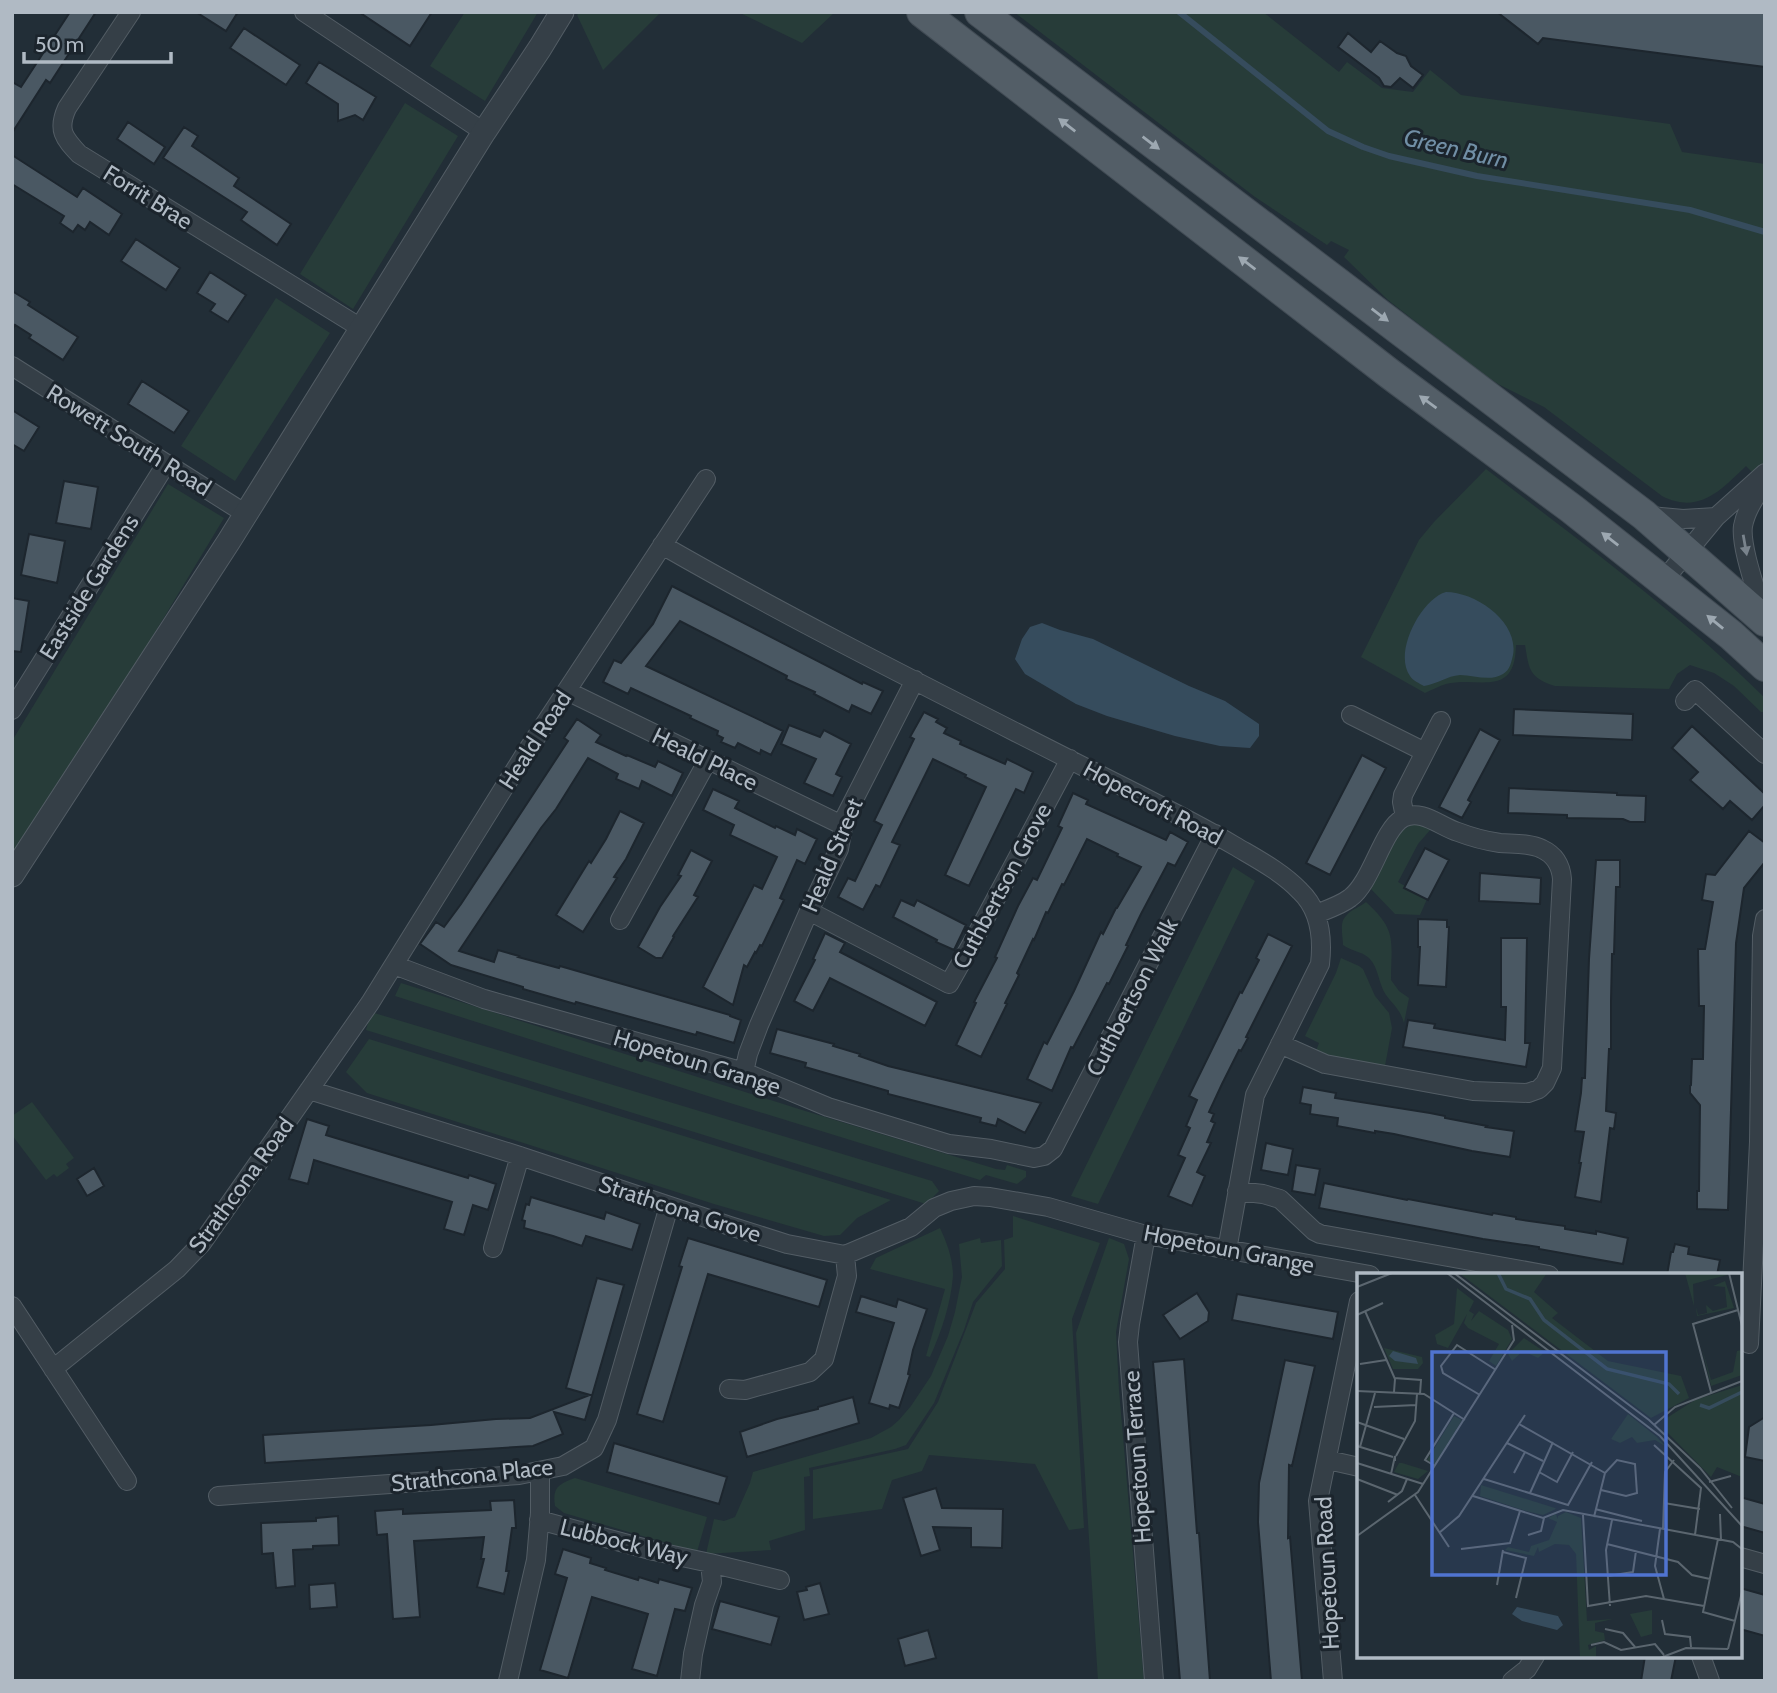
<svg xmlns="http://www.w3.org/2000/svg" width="1777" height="1693" font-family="Cabin,sans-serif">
	<rect width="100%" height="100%" fill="#222e37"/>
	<!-- green -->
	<path fill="#273c39" d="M465 12H538L485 101 430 66Z
		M580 12H661L603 70 577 15Z
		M738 12H835L802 43Z
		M1014 12H1263L1339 72 1347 62 1382 88 1413 92 1430 70 1461 95 1670 124 1682 152 1765 164V462L1752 472 1746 466C1721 490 1699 515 1662 496L1544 407 1498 384 1480 372 1388 300 1344 257 1349 250 1331 241 1327 245 1255 197Z
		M405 103 458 136 353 309 300 274Z
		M276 298 330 333 235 481 181 446Z
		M1486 469C1581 542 1679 613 1765 698V712H1761L1734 686 1714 673 1690 665 1677 674 1669 689 1555 686C1529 678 1529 669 1525 645H1516C1515 699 1479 676 1446 684 1439 686 1432 690 1425 693L1361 657 1419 540 1434 522Z
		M168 484 224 518 20 856 12 851V741Z
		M1414 823 1431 829 1418 844 1398 882 1405 886V888L1427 899 1420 915 1395 914 1370 888 1399 833Z
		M1233 867 1255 881 1098 1204 1071 1196Z
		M1366 902C1398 931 1391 941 1391 980L1399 991 1409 998 1404 1023C1400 1009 1394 1006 1386 995 1378 983 1379 968 1369 958 1361 951 1351 951 1343 945 1343 937 1339 922 1346 916 1350 910 1360 907 1366 902Z
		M1341 958 1359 966 1363 969 1375 996 1389 1013 1392 1028 1385 1066 1328 1056 1316 1051 1319 1043 1305 1036 1336 973Z
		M401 983 802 1110 996 1169 1005 1170 1007 1165 1026 1171V1177L1017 1184 986 1175 980 1180 714 1098 395 996Z
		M371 1012 932 1181 939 1191 926 1204 366 1030Z
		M369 1039 891 1200 857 1218 840 1235 824 1236 714 1204 367 1093 346 1072Z
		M32 1102 74 1158 66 1164 69 1168 57 1177 54 1174 46 1180 12 1135V1116Z
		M1013 1216 1100 1243 1072 1319 1084 1528 1069 1530 1035 1464 929 1455 922 1471 892 1480 882 1509 813 1519V1470L908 1449 938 1402 976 1303 1005 1269 1004 1240 1013 1237Z
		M940 1228C947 1243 953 1259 953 1276 951 1303 941 1333 930 1357L926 1356 945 1289 870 1269 876 1258Z
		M980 1238 981 1243 1001 1240 1002 1266 973 1302 964 1330 934 1403 906 1445 895 1449 809 1468 810 1476 804 1477 805 1530 769 1541 771 1550 706 1554 714 1519 724 1521 735 1517 750 1483 753 1472 871 1438 891 1427 899 1420 911 1406 931 1376 948 1336 955 1312 962 1277 959 1244Z
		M1109 1238 1124 1244 1129 1259 1116 1332 1119 1390 1144 1681H1098L1076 1333Z
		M575 1478 707 1517 697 1552 564 1513 555 1506C552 1487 559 1484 575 1478Z"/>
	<!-- water -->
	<path fill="#364c5d" d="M1446 592C1476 592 1519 622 1513 655 1511 663 1510 670 1503 674 1490 682 1474 675 1460 675 1447 676 1437 684 1424 686 1419 683 1413 681 1410 676 1393 653 1421 599 1446 592Z
		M1042 623 1060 630 1093 639 1189 686 1225 701 1259 724V736L1250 748 1220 746 1175 736 1107 716 1076 704 1025 674 1015 659 1022 639 1030 627Z"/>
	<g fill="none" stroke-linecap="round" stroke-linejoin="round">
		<!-- stream -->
		<path stroke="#364c5d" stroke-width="6" d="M1179 12 1328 131 1363 147 1389 156 1477 176 1690 210 1765 232"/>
	</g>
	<!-- building -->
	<path fill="#4a5863" stroke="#1d262e" stroke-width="2" d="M70 12H96L50 83 46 80 12 133V82L21 87Z
		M196 12H238L226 31Z
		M359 12H432L410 46Z
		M1497 12H1765V67L1543 38 1538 44Z
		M244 28 300 65 286 85 230 48Z
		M1348 33 1371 52 1380 41 1397 53 1406 56 1411 66 1423 75 1413 88 1400 78 1391 87 1384 86 1379 78 1338 47Z
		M319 62 376 97 363 120 355 115 338 121V104L306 83Z
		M128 122 165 147 154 164 117 139Z
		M184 127 198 136 192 146 239 178 234 186 291 224 277 245 241 220 247 212 163 158Z
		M12 155 77 197 83 188 122 214 109 235 90 222 85 230 78 225 73 232 60 223 64 216 12 184Z
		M136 239 180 268 166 290 121 261Z
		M210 272 246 295 228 322 210 311 215 304 197 293Z
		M12 291 30 302 28 305 78 337 63 360 29 338 31 335 15 325 12 330Z
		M142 381 189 411 174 433 128 404Z
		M12 410 39 427 24 451 12 444Z
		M64 481 98 487 91 529 56 523Z
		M29 534 65 541 57 583 21 575Z
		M672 586 862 684 863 682 883 691 871 714 852 705 849 712 814 694 815 692 786 679 787 676 680 621 646 666 783 731 771 755 761 750 760 754 738 743 735 748 721 742 723 738 717 735 718 731 690 718 691 716 631 688 628 694 603 682 614 660 621 663 653 624Z
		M12 598 29 601 21 652 12 651Z
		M1514 709 1633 714 1632 740 1513 735Z
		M924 712 938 719 936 722 947 728 944 733 961 741 960 744 1005 764 1007 759 1033 772 1024 793 1016 789 969 886 945 875 986 787 965 777 966 775 933 759 892 842 900 845 880 887 876 885 863 910 838 897 848 878 855 881 882 825 874 821 914 739 910 737Z
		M577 719 601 735 596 742 626 756 627 755 655 767 658 761 683 773 672 796 642 781 639 789 616 779 618 774 588 758 556 809 541 828 459 951 494 962 498 950 519 956 518 957 559 968 560 966 730 1015V1016L741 1020 734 1043 697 1032 696 1035 576 1002 575 1004 523 989V987L451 965 420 944 436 922 444 927 461 904 568 741 564 738Z
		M789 725 820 737 824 730 851 744 836 774 842 777 833 796 804 783 816 759 781 744Z
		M1692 726 1765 794V805L1752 820 1730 801 1723 809 1690 780 1698 772 1672 748Z
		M1480 729 1500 740 1468 800 1471 802 1462 818 1439 807Z
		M1362 755 1386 768 1330 875 1306 863Z
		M1509 788 1617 793V795L1646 796 1645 822H1630L1623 819 1567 818V815L1508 813Z
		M713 789 739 801 735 808 775 828 776 826 795 835 797 829 817 839 805 864 797 860 780 898 784 900 762 946 760 945 756 953 755 952 747 967 744 965 733 1005 703 987 754 885 762 889 777 857 730 835 734 825 703 810Z
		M1073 793 1088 800 1086 804 1166 840 1170 832 1188 842 1175 866 1168 863 1141 914 1126 945 1128 946 1109 984 1107 983 1073 1048 1071 1047 1052 1091 1027 1079 1044 1042 1047 1044 1074 991 1101 932 1103 934 1116 908H1117L1141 867 1117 856 1118 854 1087 839 1064 885 1062 884 1048 913 1046 912 1034 940 1033 939 1017 973 1019 975 1005 1003 1007 1004 981 1057 956 1045 976 1003 974 1002 997 958 995 957 1018 906 1033 878 1037 880 1062 828 1058 826Z
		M620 811 644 823 626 859 614 877 617 878 583 932 556 915 589 861 591 863 606 839Z
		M1749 831 1765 843V862L1744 888 1736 943 1728 1210 1697 1209V1191H1699L1700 1105 1690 1093V1086L1691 1085 1692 1059H1703L1704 1006H1699L1698 949H1705L1713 902 1702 900 1706 874 1715 875Z
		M1425 848 1449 860 1428 900 1404 888Z
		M691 850 712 861 694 895 698 897 673 936 674 937 662 958H656L638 947 660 907 681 876 678 875Z
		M1596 860H1620V887H1616L1614 954H1612L1611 1001V1049H1609L1606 1111 1616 1113 1614 1129 1610 1128 1601 1202 1575 1197 1581 1163H1579L1584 1132 1575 1131 1581 1093 1582 1078H1585L1589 959Z
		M1480 873 1541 878 1540 904 1479 901Z
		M901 900 914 906 917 900 966 925 954 950 936 942 937 940 893 917Z
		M1418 919 1447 920V927H1449L1446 987 1418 985 1420 947H1418Z
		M825 933 845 943 840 952 937 1002 925 1026 830 978 813 1011 794 1001 815 960 813 959Z
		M1268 934 1292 946 1246 1037 1248 1038 1241 1051 1239 1050 1222 1084 1209 1112 1214 1114 1211 1121 1215 1123 1207 1142 1211 1143 1197 1172 1205 1176 1192 1206 1168 1196 1185 1158 1178 1155 1190 1128 1186 1126 1197 1100 1189 1096 1240 992 1242 993 1259 960 1256 958Z
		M1501 938H1527L1525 1043H1530L1526 1067 1403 1047 1408 1020 1435 1024 1434 1028 1505 1040 1506 1007H1501Z
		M777 1029 834 1044 833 1046 860 1054 859 1056 888 1066 1041 1103 1025 1133 998 1119 996 1126 980 1122 981 1118 888 1094V1091L805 1067 806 1063 770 1053Z
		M1303 1087 1336 1093 1335 1098 1430 1113 1445 1116V1118L1487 1126 1486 1127 1514 1131 1510 1157 1472 1151 1394 1134 1375 1131V1133L1337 1126 1338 1118 1310 1114 1311 1105 1300 1103Z
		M307 1119 329 1126 326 1135 468 1178 469 1175 496 1184 488 1210 473 1205 464 1235 444 1229 452 1202 314 1160 308 1184 289 1179Z
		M1266 1143 1293 1149 1288 1175 1261 1170Z
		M1296 1165 1320 1169 1315 1195 1292 1191Z
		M94 1168 104 1186 87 1196 77 1179Z
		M1324 1183 1407 1200 1408 1199 1492 1215 1493 1213 1516 1217V1219L1565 1226V1229L1596 1234V1231L1628 1238 1623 1264 1539 1249V1247L1483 1239 1319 1208Z
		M531 1197 604 1219 606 1212 640 1224 632 1250 586 1236 582 1246 553 1236 524 1228 525 1221 522 1220 526 1204 529 1205Z
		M688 1238 827 1280 819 1307 708 1274 663 1422 637 1414 682 1267 679 1266Z
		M1675 1244 1689 1247 1688 1254 1720 1260 1717 1275H1667L1671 1252H1673Z
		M597 1278 624 1285 585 1420 554 1412 563 1434 533 1446 265 1463 263 1435 431 1425 496 1419 530 1418 590 1395 566 1388Z
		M1197 1293 1209 1312 1208 1321 1180 1339 1163 1315Z
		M1237 1294 1338 1312 1333 1339 1232 1320Z
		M861 1296 896 1307 898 1299 927 1309 913 1350 908 1374 910 1375 899 1408 890 1405 889 1409 869 1403 894 1323 856 1312Z
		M1184 1359 1197 1533H1199L1210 1681H1180L1153 1362Z
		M1285 1360 1315 1366 1292 1466 1289 1465 1288 1538 1290 1537 1302 1681H1271L1258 1522 1259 1483Z
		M853 1397 859 1423 747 1457 740 1432 777 1419 818 1409V1407Z
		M1765 1417V1461L1745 1457 1749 1427Z
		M614 1443 727 1477 719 1504 607 1472Z
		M936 1488 942 1508 1003 1509 1002 1548 971 1547V1528L933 1527 940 1550 921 1556 903 1498Z
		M1740 1497 1765 1504V1533L1740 1526Z
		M514 1500 516 1528H512L506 1571H509L504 1594 477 1587 484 1559H481L484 1537 414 1541 420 1617 393 1619 387 1534 377 1535 375 1511 403 1509V1514L491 1510 490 1501Z
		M338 1516 339 1545 313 1546V1549L293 1550 295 1586 276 1588 273 1553 262 1554 261 1523 316 1521V1518Z
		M563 1549 591 1558 590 1563 606 1568 605 1570 638 1580 639 1577 658 1583 659 1579 692 1588 685 1611 675 1609 657 1676 632 1669 648 1614 592 1597 568 1678 540 1670 567 1578 555 1574Z
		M335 1583 337 1607 310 1609 309 1585Z
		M820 1583 829 1614 804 1620 797 1592 807 1590 806 1587Z
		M1740 1588 1765 1595V1636L1740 1629Z
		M720 1601 779 1617 771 1645 712 1629Z
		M928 1630 936 1658 905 1666 898 1639Z
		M1645 1656H1676L1671 1681H1641Z"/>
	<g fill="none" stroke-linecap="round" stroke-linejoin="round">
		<!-- minor casing -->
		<g stroke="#535d65" stroke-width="20">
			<path id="minor" d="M131 12 67 108C57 130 64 138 79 154L361 328
				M304 12 484 132
				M12 366 246 514
				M1650 516 1683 519 1716 517
				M662 545C803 626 949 698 1094 772 1141 796 1189 819 1235 846 1257 859 1282 872 1300 891 1320 910 1323 938 1320 964L1255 1095 1227 1250
				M1663 581 1716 517 1765 473
				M1764 617C1758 595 1740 547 1743 526 1746 510 1756 496 1765 482
				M567 691 844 826
				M1685 701 1695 690 1765 754
				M12 710 166 464
				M1351 715 1425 752
				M1405 817 1402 802 1403 795 1441 721
				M809 911 949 984 971 945 1070 759
				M620 920 708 760
				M394 965 484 999 744 1072 828 1107 949 1144 991 1149 1034 1158 1044 1156 1053 1149 1215 834
				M1280 1044 1325 1064 1473 1091 1528 1093 1539 1089 1545 1083 1552 1068 1562 879C1561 866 1555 855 1542 849 1530 843 1514 844 1500 843 1486 841 1471 837 1458 832 1441 827 1421 808 1403 818 1382 830 1372 882 1350 898 1341 905 1326 910 1316 914
				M744 1072 748 1054 759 1025 809 911 839 849 845 817 915 680
				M309 1090 520 1156 730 1226 787 1244 845 1255 911 1227 934 1208 951 1201 974 1196 990 1197 1048 1207 1146 1235 1370 1275
				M1237 1191 1263 1194 1280 1199 1314 1231 1320 1234 1549 1275
				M1146 1235 1130 1324 1128 1342 1154 1681
				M493 1248 520 1156
				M12 1306 127 1481
				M1749 1344 1759 1142 1762 936 1765 919
				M53 1369 177 1269 202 1243 370 1003 523 757 706 479
				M729 1389 745 1390 810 1372 824 1359 847 1276 845 1255
				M1328 1460 1359 1467
				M218 1496 519 1475 563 1466 594 1448 607 1420 669 1206
				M539 1520 654 1551 710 1563 712 1582 704 1605 693 1654 690 1681
				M1740 1557 1765 1564
				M710 1563 780 1580
				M1701 1656 1710 1681
				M508 1681 536 1560 540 1513V1471
				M1333 1681 1318 1501 1359 1301
				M1512 1681 1527 1669 1535 1656"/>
		</g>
		<!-- tertiary casing -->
		<g stroke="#535d65" stroke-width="25">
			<path id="tertiary" d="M12 875 229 541 484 132 540 48 562 12"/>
		</g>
		<!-- primary casing -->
		<g stroke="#414b54" stroke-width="32">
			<path id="primary" d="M922 12 1390 374 1572 509 1731 635 1765 666
				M980 12 1644 515 1765 621"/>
		</g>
		<!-- minor -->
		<use href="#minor" stroke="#353f47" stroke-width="18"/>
		<!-- tertiary -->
		<use href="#tertiary" stroke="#353f47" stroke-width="23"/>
		<!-- primary -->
		<use href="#primary" stroke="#535e67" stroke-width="30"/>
	</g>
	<!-- one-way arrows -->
	<defs><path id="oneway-solid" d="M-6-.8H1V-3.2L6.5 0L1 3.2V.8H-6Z" transform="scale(1.75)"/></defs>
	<g fill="#9da8b1">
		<use href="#oneway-solid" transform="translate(1067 125) rotate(-142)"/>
		<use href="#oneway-solid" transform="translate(1151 143) rotate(37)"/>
		<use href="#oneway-solid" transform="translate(1247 263) rotate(-143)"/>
		<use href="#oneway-solid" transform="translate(1380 315) rotate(37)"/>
		<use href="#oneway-solid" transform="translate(1428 402) rotate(-144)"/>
		<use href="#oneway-solid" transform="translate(1610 539) rotate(-142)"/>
		<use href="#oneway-solid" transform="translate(1715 622) rotate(-141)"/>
	</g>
	<use fill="#79838c" href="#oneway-solid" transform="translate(1745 545) rotate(80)"/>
	<g text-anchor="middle" stroke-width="6" stroke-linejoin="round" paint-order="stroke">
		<!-- street labels -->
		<g font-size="23" fill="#b0bac4" stroke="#1b242c">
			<text transform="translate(148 197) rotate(32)" y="8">Forrit Brae</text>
			<text transform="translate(129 440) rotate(32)" y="8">Rowett South Road</text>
			<text transform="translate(89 587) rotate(-58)" y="8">Eastside Gardens</text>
			<text transform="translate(535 740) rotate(-57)" y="8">Heald Road</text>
			<text transform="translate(705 759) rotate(26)" y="8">Heald Place</text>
			<text transform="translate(1153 803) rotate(28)" y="8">Hopecroft Road</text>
			<text transform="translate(832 855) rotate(-67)" y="8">Heald Street</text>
			<text transform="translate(1002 886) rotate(-62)" y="8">Cuthbertson Grove</text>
			<text transform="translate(1132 997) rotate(-63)" y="8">Cuthbertson Walk</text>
			<text transform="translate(697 1062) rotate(17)" y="8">Hopetoun Grange</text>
			<text transform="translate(241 1185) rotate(-54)" y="8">Strathcona Road</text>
			<text transform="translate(680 1209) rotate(18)" y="8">Strathcona Grove</text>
			<text transform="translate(1229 1249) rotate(11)" y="8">Hopetoun Grange</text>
			<text transform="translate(1137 1457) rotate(-94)" y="8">Hopetoun Terrace</text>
			<text transform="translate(472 1475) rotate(-6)" y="8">Strathcona Place</text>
			<text transform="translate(624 1542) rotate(14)" y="8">Lubbock Way</text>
			<text transform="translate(1327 1573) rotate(-93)" y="8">Hopetoun Road</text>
		</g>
		<!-- water labels -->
		<g font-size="24" font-style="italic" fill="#718fa6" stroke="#1b242c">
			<text transform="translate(1456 149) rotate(13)" y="8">Green Burn</text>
		</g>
	</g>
	<!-- overview -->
	<g transform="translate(1357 1273)">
		<rect width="385" height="385" fill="#222e37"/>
		<path d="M102 0H190L177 19 201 40 195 45 251 88 324 103 332 125 294 145ZM328 0H369L370 2 336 11 337 33ZM368 8 377 35 340 43 339 34 341 42 350 40 349 32 356 38 370 34 368 14 356 13ZM100 15 117 28 112 38 117 41 114 48 122 38 151 57 155 66 139 93 132 88 142 71 111 55 107 50 110 41 91 75 80 71 78 62 97 51ZM167 65 188 79 181 85 166 78 155 88 151 81ZM27 75 65 84 66 90 61 96H36ZM345 75 354 107 376 99 380 78 385 77V102L354 113ZM385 112V204L360 194 354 204 310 159 308 146 338 127ZM271 141 300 164 308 173 298 167 280 170 275 164 263 170 254 166ZM97 143 105 147 78 192 70 187ZM42 190H45L71 198 61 206 37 199ZM124 212 198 235 199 236 186 242 169 238 123 223ZM209 239 224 245 230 348 256 346 238 350V358L247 360 248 367 231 372 232 377 239 373V385H223L219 281 212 272 198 271 182 279 181 274 177 283 148 277 151 274 172 279 174 273 192 267 200 249 191 245 199 241 201 247 199 257 201 243ZM295 337V361L284 364 273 341Z" fill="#273c39"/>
		<path d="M36 78 59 85 61 91 38 88 32 83ZM160 334 201 343 206 352 200 357 165 348 155 341Z" fill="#364c5d"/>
		<path fill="none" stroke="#364c5d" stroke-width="3.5" d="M141 0 149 16 173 26 187 47 250 96 312 111 322 121M343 132 352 135 385 119"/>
		<path fill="none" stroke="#5b666f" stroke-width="2" d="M90 0 303 163 385 253M97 0 292 147 343 195 375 235M372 0 385 53M0 14 35 0M8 38 38 106 37 119M0 42 26 30M3 91 29 87M37 105 64 107 63 121M0 118 67 121 108 147M354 119 336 51 381 37M123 122 86 100 84 93 100 72 139 97M17 134 59 132M0 149 47 166M162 151 248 200M297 152 318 134 385 108M150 170 186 188M297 172 344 215 338 262M0 173 36 184M3 174 18 120M39 183 58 148 60 121M0 190 66 211M78 193 68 187 97 140M182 199 200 209 216 179M157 200 168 179M34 201 38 183V188M0 206 41 222M127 206 211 232 235 189M352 209 374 203M244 217 269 223 280 220 278 191 260 187 248 200M173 220 196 169M58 222 92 274M116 223 186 245 206 237 376 269 385 276M31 229 45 218 50 206M307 230 343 236M238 236 285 248M363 241 364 267M226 242 231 333 289 323 347 333M237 244 248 200M303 256 298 293 307 326M306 256 308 199 317 187M82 260 102 243 168 142M171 262 184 258 187 245M0 263 61 219 157 67 155 52M361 266 346 339 378 348M250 271 321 289 335 302 353 306M104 276 153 270 163 238M146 279 169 285 159 325M251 303 276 299 279 278M140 312 146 277M253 333 249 277 255 247M305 347 308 361 333 364 334 374M248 356 266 360 278 374M234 372 247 369 264 377 298 371 307 382M371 376 385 319M303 385 329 375 371 376"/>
		<path fill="#5074d1" fill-opacity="0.15" stroke="#5074d1" stroke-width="3.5" d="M75 79H309V302H75Z"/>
		<rect width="385" height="385" fill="none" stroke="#b0bac4" stroke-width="3.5"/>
	</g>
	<!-- border -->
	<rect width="1777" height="1693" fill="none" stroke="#b0bac4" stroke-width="28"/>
	<!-- scale -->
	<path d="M24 52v10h147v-10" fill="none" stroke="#b0bac4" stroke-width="3.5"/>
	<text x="35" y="52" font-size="21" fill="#b0bac4" stroke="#1b242c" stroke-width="5" paint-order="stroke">50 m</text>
</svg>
